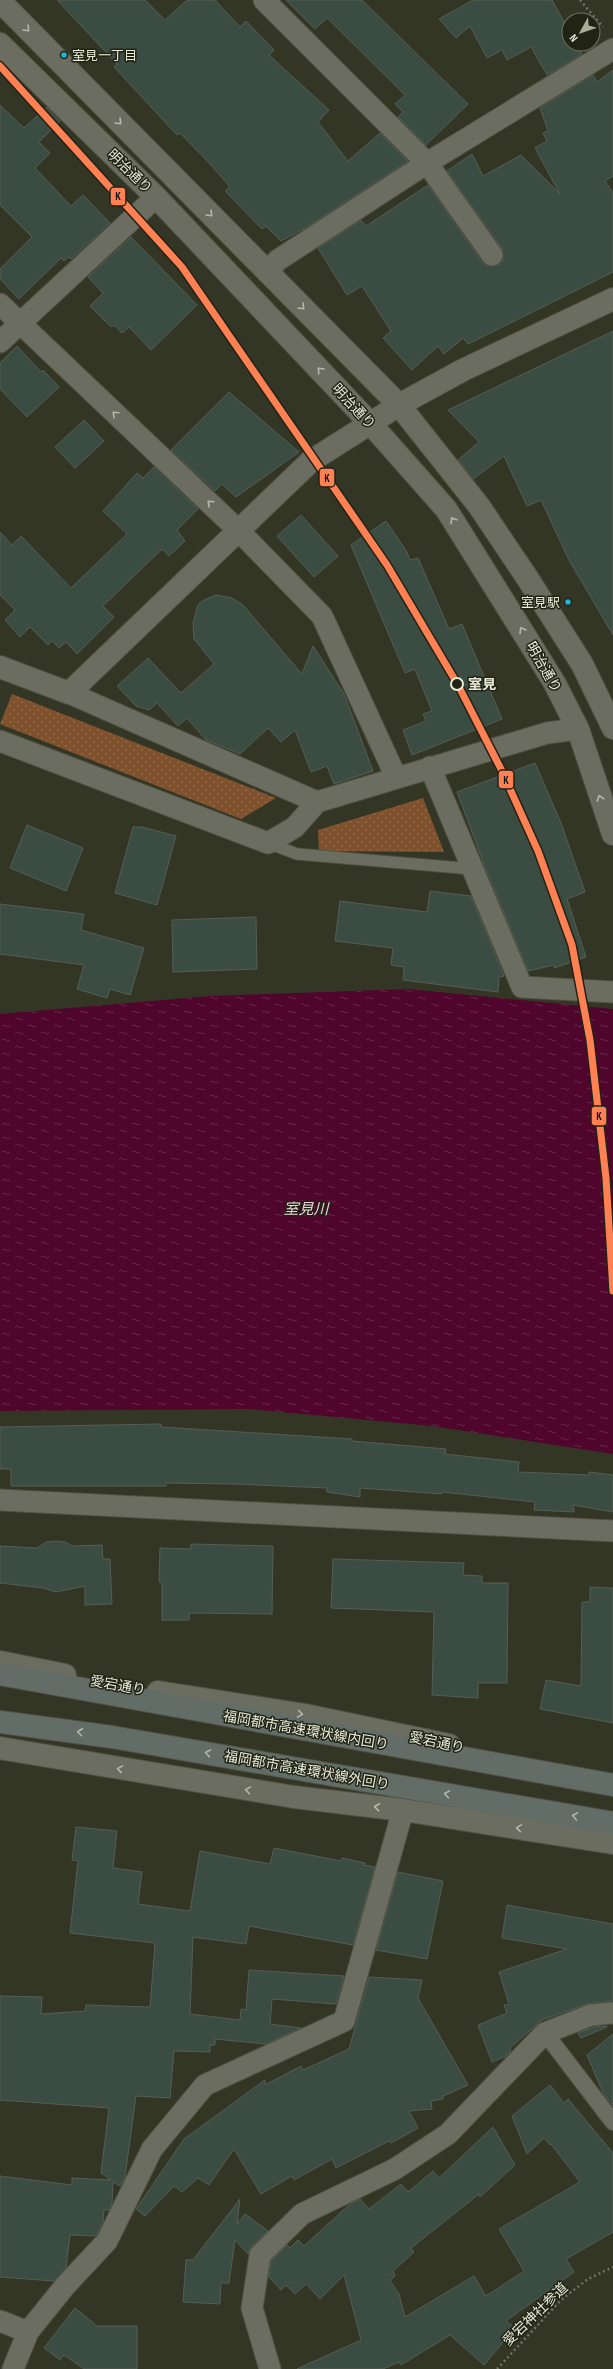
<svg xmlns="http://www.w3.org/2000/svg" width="613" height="2369" font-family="'Sofia Sans Condensed','Noto Sans JP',sans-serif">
	<defs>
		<pattern id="park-dots" width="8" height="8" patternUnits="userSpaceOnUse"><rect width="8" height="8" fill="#7f512d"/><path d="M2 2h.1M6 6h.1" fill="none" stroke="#916a4b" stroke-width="1.8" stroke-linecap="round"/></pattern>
		<pattern id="water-ripples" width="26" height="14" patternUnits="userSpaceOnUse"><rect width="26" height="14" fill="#4f052c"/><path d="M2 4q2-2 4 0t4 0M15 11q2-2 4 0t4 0" fill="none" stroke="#682a4a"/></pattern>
	</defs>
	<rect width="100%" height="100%" fill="#343625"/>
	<!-- park -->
	<path fill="url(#park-dots)" d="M12 694 276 798 241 819 0 724Z
		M423 798 444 852 319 851 318 830Z"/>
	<!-- water -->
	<path fill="url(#water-ripples)" d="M408 989 613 1009V1454L432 1426 248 1409 0 1411V1014L210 996Z"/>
	<!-- building -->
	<path fill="#3b4d42" stroke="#545e54" d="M57 0H145L165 20 187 0H215L240 27 246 21 274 50 269 55 329 110 318 122 348 161 380 133 408 161 305 228 281 241 266 226 262 229 225 191 230 187 211 165 180 133 177 135 114 67 117 64Z
		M286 0H362L468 104 426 145 398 117 403 112 395 104 405 95 327 18 315 29Z
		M473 0H552L569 31V44H576L582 54 547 75 531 47 507 60 502 50 487 58 470 26 456 38 439 19Z
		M613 70V176L605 181 613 193V272L468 344 463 338 444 354 438 346 412 370 383 338 391 331 362 286 347 295 318 248 361 220 366 226 428 185 482 262 487 266 499 265 503 260 502 248 447 171 472 154 483 176 521 155 560 194 535 148 547 141 543 133 548 131 540 108 593 75 597 82Z
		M0 105 24 128 47 107 60 121 39 142 50 153 35 168 71 206 83 195 110 223 71 259 69 257 64 261 61 258 19 299 0 279V269L32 237 0 205Z
		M131 237 197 305 151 350 129 327 122 333 114 325 111 327 90 306 103 293 88 277Z
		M613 331V635L569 560 541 500 527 506 504 456 473 479 458 460 479 442 448 410Z
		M17 346 41 372 43 370 59 387 27 417 0 389V363Z
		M229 392 299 452 236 497 222 484 215 491 171 450Z
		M84 420 104 441 75 468 55 447Z
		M154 467 198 509 177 530 185 541 169 556 162 549 103 606 114 617 77 654 66 642 59 648 52 641 48 645 30 627 20 637 5 620 15 610 0 595V532L12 545 21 536 71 588 127 534 103 511 137 473 143 478Z
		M301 515 338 556 314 577 277 536Z
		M386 521 407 552 410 560 418 558 449 629 462 624 502 719 412 755 403 730 426 721 423 714 432 711 415 669 405 673 351 545Z
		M216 595 232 598 243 605 302 674 313 646 344 694 373 771 334 784 327 766 311 772 295 730 281 742 268 728 240 754 206 740 187 718 178 726 157 703 149 710 136 706 117 686 148 658 181 693 214 664 194 639 193 623 198 605 204 600Z
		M535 763 561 823 585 892 567 899 586 957 554 968V965L528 971 485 867 457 792Z
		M27 825 83 848 66 891 10 868Z
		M133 827H142L176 836 157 905 115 893Z
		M430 891 471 896 504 976 499 977 498 992 403 980 404 967 391 965 393 948 335 941 340 901 427 912Z
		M0 904 84 914 81 930 144 948 130 995 110 989 107 998 77 989 84 965 0 954Z
		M256 917 257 969 173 972 172 920Z
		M161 1424V1427L352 1439V1441L446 1449 445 1454 519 1462 518 1472 589 1475V1472L613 1475V1512L573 1505 574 1512 534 1510 535 1502 442 1492V1494L360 1488V1497L327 1492V1488L235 1484 166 1483V1486H11V1469H0V1427Z
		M56 1541 65 1542 72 1546 102 1545 103 1559H110L112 1604 85 1605V1586L56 1592 43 1588 0 1583V1546L37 1548 46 1542Z
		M191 1544 273 1546 272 1614 189 1613V1620H162V1583L159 1582 160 1548 191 1549Z
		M333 1559 464 1563 463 1575 482 1576V1583H508L507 1683H478V1698L432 1695 434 1612 331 1608Z
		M590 1587 613 1588V1723L540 1709 546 1680 581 1686 582 1602H590Z
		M76 1827 117 1831 113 1868 142 1872 138 1904 190 1911 200 1851 270 1864 274 1848 341 1861 342 1858 365 1863 364 1865 375 1867 353 1945 249 1926 246 1944 193 1937 190 2014 240 2020 241 2009 246 2010 249 1970 344 1976 336 2004 272 1999 270 2024 301 2028 266 2044 215 2039V2045H210V2052L174 2051 170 2098 136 2096 125 2177 120 2186 113 2182 112 2203 109 2210H104L103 2222 97 2234 95 2236 70 2235 66 2268 54 2281 0 2277V2176L72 2185V2178L111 2180 101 2173 109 2108 0 2100V1996L42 1997 41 2014 85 2011 86 2005 150 2007 155 1943 70 1933 78 1861 72 1860Z
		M398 1872 443 1881 427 1959 376 1950Z
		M507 1905 613 1924V2001L587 2004 542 2020 510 2048 511 2051 506 2056 492 2062 478 2025 507 2013 504 2005 509 2004 499 1972 567 1949 502 1938Z
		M369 1977 422 1980 418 1998 468 2085 443 2096V2099L431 2101 432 2109 409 2111 418 2128 391 2143 389 2141 336 2168 332 2159 294 2180 292 2176 261 2194 234 2149 209 2185 198 2178 182 2192 174 2186 145 2216 136 2209 184 2139 265 2080V2085L301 2066 303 2070 349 2049Z
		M606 2026 607 2027 581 2038 578 2033 594 2027Z
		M613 2034V2106L603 2093 587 2055Z
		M550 2085 564 2103 568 2099 613 2153V2232L566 2259 574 2272 506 2321 515 2328 484 2365 450 2335 401 2365 399 2362 383 2369H297L361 2340 344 2275 320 2299 306 2284 295 2294 286 2285 281 2290 269 2277 271 2261 287 2245 290 2248 298 2240 304 2246 350 2204 360 2199 369 2209 401 2184 408 2192 433 2171 439 2178 493 2127 515 2165 480 2197 479 2194 411 2248 414 2252 393 2271 395 2276 390 2281 399 2294 405 2317 474 2276 486 2296 524 2271 499 2229 580 2182 551 2144 550 2145 544 2138 527 2154 512 2116Z
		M240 2199 237 2224 245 2214 268 2231 252 2246 248 2254 235 2240 229 2283H221L220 2304 183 2302 186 2260H193Z
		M75 2308 97 2326H137V2369H84L64 2355 60 2360 44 2348Z"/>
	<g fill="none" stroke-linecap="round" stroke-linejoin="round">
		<!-- service casing -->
		<g stroke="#505142" stroke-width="13">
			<path id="service" d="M268 843 297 854 473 869"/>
		</g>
		<!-- pedestrian casing -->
		<g stroke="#505142" stroke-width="18">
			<path id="pedestrian" d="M545 2033 613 2122"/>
		</g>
		<!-- minor casing -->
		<g stroke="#505142" stroke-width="23">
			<path id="minor" d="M264 0 427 163 492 255
				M267 272 278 260 427 163 613 49
				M0 304 238 530 322 616 396 777
				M0 342 156 197
				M69 693 317 802 547 733 578 729
				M0 741 268 843 295 827 317 802
				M430 767 522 987 613 992
				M0 1500 613 1531
				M0 2321 28 2332
				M13 2369 28 2332 65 2286 107 2241 152 2149 205 2085 344 2021 403 1810
				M270 2369 252 2308 260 2255 302 2214 395 2169 448 2134 545 2033 591 2015 613 2013"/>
		</g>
		<!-- tertiary casing -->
		<g stroke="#505142" stroke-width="24">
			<path id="tertiary" d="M0 1 399 405 479 506 528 579 582 664 613 728
				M0 44 156 197 370 423 446 509 554 682 578 729 613 834
				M0 667 69 693 311 461 399 405 463 370 613 299
				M0 1662 65 1675
				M158 1692 305 1715 449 1745
				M0 1748 294 1797 403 1810 613 1843"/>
		</g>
		<!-- motorway casing -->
		<g stroke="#505142" stroke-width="24">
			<path id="motorway" d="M0 1674 613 1785
				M0 1722 112 1737 613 1823"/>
		</g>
		<!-- path -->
		<path stroke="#6f7163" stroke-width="2.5" stroke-dasharray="2 3" stroke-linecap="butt" d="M580 0 603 27
			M497 2369 561 2300 588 2279 613 2267"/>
		<!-- service -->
		<use href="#service" stroke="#6b6d60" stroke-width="11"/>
		<!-- pedestrian -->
		<use href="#pedestrian" stroke="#6b6d60" stroke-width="16"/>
		<!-- minor -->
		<use href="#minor" stroke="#6b6d60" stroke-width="21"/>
		<!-- tertiary -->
		<use href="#tertiary" stroke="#6b6d60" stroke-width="22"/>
		<!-- motorway -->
		<use href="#motorway" stroke="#626d67" stroke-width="22"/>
		<!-- metro-1 casing -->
		<g stroke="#212315" stroke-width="10">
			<path id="metro-1" d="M0 66 182 267 387 565 458 685 501 769 538 851 572 945 590 1040 606 1178 613 1291"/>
		</g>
		<!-- metro-1 -->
		<use href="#metro-1" stroke="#ff8153" stroke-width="7"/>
	</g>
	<!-- one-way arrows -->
	<defs><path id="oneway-chevron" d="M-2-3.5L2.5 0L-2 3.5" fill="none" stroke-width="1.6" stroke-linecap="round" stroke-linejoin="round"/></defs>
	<g stroke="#b6b9a8">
		<use href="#oneway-chevron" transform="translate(27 29) rotate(45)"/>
		<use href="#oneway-chevron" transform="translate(119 122) rotate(45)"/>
		<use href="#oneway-chevron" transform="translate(210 214) rotate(45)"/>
		<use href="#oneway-chevron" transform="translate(302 307) rotate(45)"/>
		<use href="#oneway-chevron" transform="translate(320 370) rotate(-133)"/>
		<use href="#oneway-chevron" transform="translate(115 414) rotate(-137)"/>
		<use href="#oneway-chevron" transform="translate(210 503) rotate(-137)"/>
		<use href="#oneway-chevron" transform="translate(453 520) rotate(-123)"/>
		<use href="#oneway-chevron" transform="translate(522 630) rotate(-121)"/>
		<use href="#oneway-chevron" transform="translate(600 798) rotate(-108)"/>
		<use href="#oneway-chevron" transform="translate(300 1714) rotate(9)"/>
		<use href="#oneway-chevron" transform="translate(120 1769) rotate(-171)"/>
		<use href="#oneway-chevron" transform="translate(248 1790) rotate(-171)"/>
		<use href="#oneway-chevron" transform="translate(377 1807) rotate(-174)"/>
		<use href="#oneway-chevron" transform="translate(519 1828) rotate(-171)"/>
	</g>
	<g stroke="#b2b9ab">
		<use href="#oneway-chevron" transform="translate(80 1732) rotate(-173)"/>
		<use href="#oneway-chevron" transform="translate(208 1753) rotate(-170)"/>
		<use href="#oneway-chevron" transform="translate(447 1794) rotate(-170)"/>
		<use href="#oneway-chevron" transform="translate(575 1816) rotate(-170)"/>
	</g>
	<!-- markers -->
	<g fill="#1ab6d8" stroke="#212315" stroke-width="1.5">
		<circle cx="64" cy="55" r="3.5"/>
		<circle cx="568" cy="602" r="3.5"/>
	</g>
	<circle fill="#212315" stroke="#e8ebd8" stroke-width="2" cx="457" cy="684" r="6"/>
	<g text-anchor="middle" stroke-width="3" stroke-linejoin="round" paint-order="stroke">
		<!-- bus labels -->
		<g font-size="13" fill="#e8ebd8" stroke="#212315" text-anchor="start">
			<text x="72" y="60">室見一丁目</text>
			<text x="560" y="607" text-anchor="end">室見駅</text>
		</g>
		<!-- street labels -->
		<g font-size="14" fill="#e8ebd8" stroke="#212315">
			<text transform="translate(130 171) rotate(44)" y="5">明治通り</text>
			<text transform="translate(354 406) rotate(47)" y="5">明治通り</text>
			<text transform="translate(544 667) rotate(60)" y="5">明治通り</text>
			<text transform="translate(118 1685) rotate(10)" y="5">愛宕通り</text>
			<text transform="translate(306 1730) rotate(10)" y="5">福岡都市高速環状線内回り</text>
			<text transform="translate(437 1742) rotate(12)" y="5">愛宕通り</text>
			<text transform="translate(307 1770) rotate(10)" y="5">福岡都市高速環状線外回り</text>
			<text transform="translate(535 2314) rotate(-44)" y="5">愛宕神社参道</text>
		</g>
		<!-- stop labels -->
		<g font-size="14" font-weight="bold" fill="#e8ebd8" stroke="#212315" text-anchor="start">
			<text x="468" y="689">室見</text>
		</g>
		<!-- water labels -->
		<g font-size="15" font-style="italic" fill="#f0d2dd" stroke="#212315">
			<text x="306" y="1214">室見川</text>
		</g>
	</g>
	<g stroke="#212315" stroke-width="1.5">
		<rect x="110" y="187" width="16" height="19" rx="4" fill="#ff8153"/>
		<rect x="319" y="468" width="16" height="19" rx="4" fill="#ff8153"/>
		<rect x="498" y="770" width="16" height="19" rx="4" fill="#ff8153"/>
		<rect x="591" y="1106" width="16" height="20" rx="4" fill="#ff8153"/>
	</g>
	<g font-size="11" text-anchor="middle" font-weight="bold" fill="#111">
		<text x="118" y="200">K</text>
		<text x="327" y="482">K</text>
		<text x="506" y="784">K</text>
		<text x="599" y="1120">K</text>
	</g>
	<!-- north arrow -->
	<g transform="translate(581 32) rotate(230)"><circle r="19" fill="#212315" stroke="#717363"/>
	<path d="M0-3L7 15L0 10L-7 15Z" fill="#a9ac99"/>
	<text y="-6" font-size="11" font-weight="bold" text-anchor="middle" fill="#e8ebd8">N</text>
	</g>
</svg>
